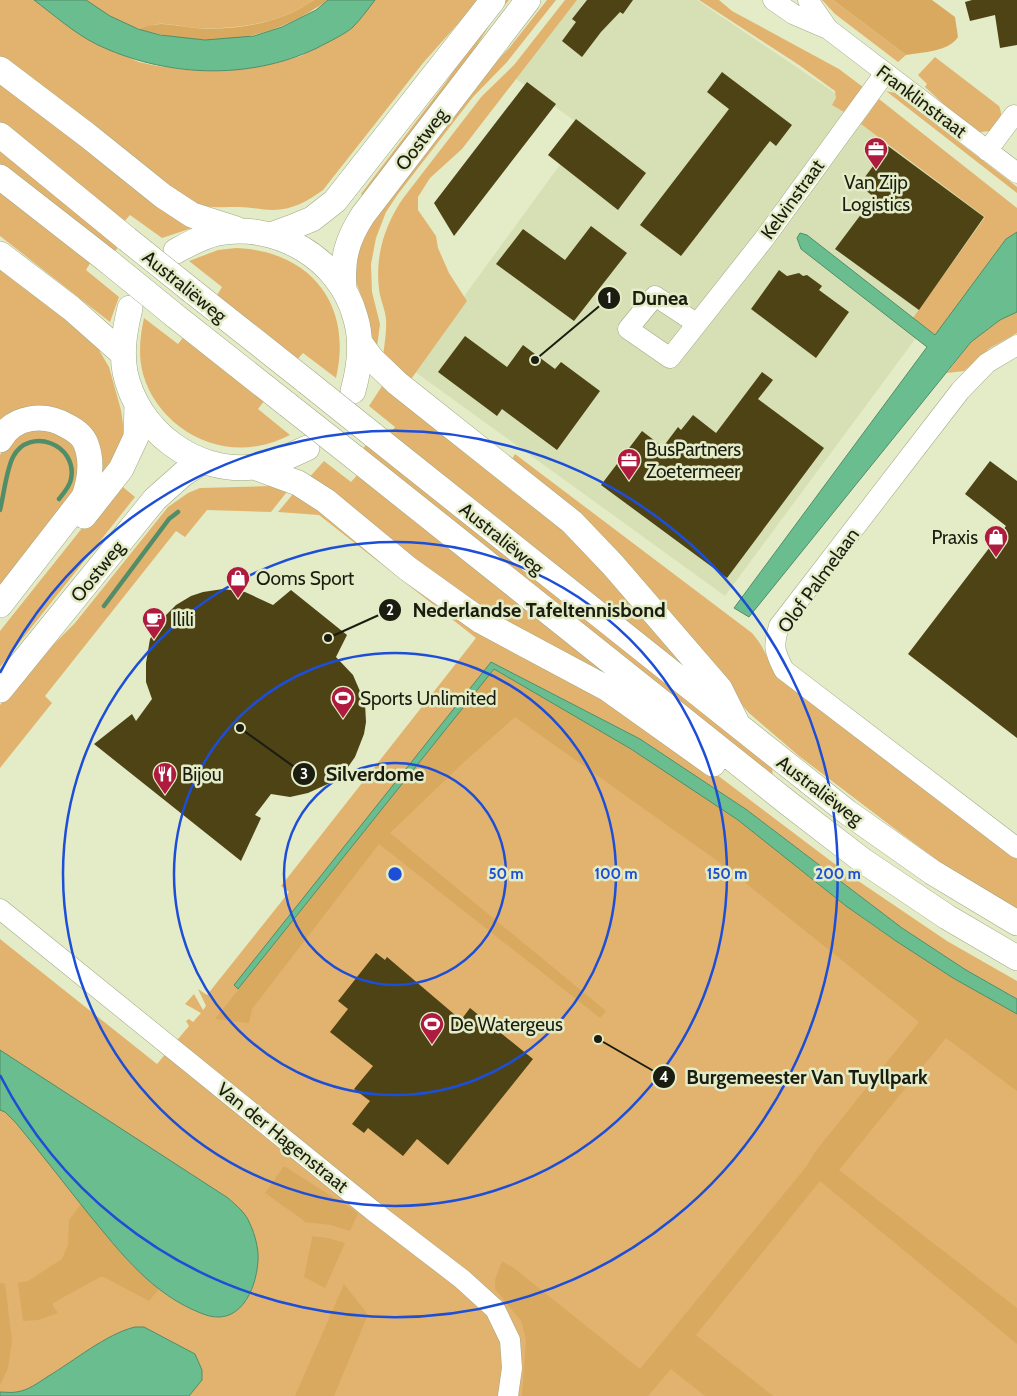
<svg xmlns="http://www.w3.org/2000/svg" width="1017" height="1396" font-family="Cabin,sans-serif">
	<rect width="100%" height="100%" fill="#e4ecc7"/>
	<!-- built -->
	<path fill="#d7e0b4" d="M577 0H697L1010 211 725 596 411 369 586 129 516 79Z"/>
	<!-- green -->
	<path fill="#e2b36e" d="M0 0H34L94 43 139 62 157 66 188 70 225 71 276 63 301 56 353 27 375 0H479L423 63 323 190C308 201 292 210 273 210 262 210 250 207 239 207 221 207 210 208 192 205L0 60Z
		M86 0H314C281 23 237 30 197 28 184 28 171 23 158 24 151 24 143 30 136 28 119 23 100 11 86 0Z
		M500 0H509L491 23 451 86 365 197 361 194 446 82Z
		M547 0H556L507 62 473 97 398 194 386 212 376 238 371 264 372 292 380 324 377 347 373 341 367 312 355 279 356 244 473 86 510 47Z
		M565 0H577L462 149 430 178 418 197V210L436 236 438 248 449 273 467 301 409 382 383 358C384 345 387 332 386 319 385 309 380 299 379 289 375 255 385 224 404 197L482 96 514 65Z
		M699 0H719L732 11 839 69 863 87 844 112 832 105 836 98 835 91 799 65Z
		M822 0H833L906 55 898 62 835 14Z
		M935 57 999 106C1004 117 999 122 992 131L980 132 951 111 925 87 927 84 918 75Z
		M0 81 192 228 162 238 130 215 122 224 0 125Z
		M886 91 895 93 1007 179 1017 187V193Z
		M879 99 1017 208V232L1006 239 936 336 913 318 985 217 861 124Z
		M0 146 120 245 113 254 0 166Z
		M0 188 92 260 86 270 119 297 110 322 0 236Z
		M236 248C311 251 353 305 336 378L303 353 296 361 216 297 222 287 189 261 218 250Z
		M0 267 96 345 109 367 121 410 124 431 117 454 94 487 82 428H0Z
		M1017 312V333L990 348 964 371 947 373 971 342 1000 320Z
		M144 318 178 344 186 334 265 400 258 409 290 435C280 440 269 444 258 446 208 455 157 423 143 374 138 355 140 336 144 318Z
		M384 383 551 515 717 693 389 436 395 427 369 406Z
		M44 428 71 441 78 451V491L0 589V455L7 444 27 430Z
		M368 442 772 764 773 781 361 451Z
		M515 454 752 633C763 646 766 654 772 669L1017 859V914L952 871 899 832 799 756 749 713 712 671 511 461Z
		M324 461 351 482 359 473 661 713 534 645 306 481Z
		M118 483 135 497 0 667V631Z
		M271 486 290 488 271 512 207 510 185 537 176 531 45 696 52 703 0 768V705L34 664 75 623 168 507 188 493 200 488Z
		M293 494 671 740 848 874 947 941 1017 981V999L966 970 902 928 747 810 640 739 491 662 494 669 896 941 1017 1014V1396H0V939L157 1064 189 1026 186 1021 189 1019 193 1022 201 1013 185 1004 194 994 203 1010 206 1006 198 989 207 995 289 892 281 886 476 638 319 515 278 512Z"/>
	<!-- forest -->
	<path fill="#d9a960" d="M314 0H328C268 43 209 49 138 29 145 27 153 24 161 24 172 24 184 27 195 28 236 31 281 23 314 0Z
		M833 0H932L955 17 958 37C948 52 923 52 906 55Z
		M494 669C577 717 661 764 738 820 775 847 809 878 845 905 899 946 958 981 1017 1014V1091L946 1038 839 1170 1017 1308V1344L820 1181 696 1335 773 1396H705L671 1369 648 1396H522L526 1339 521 1321 495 1289V1280L502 1261 515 1269 640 1369 806 1167 815 1152 919 1022 723 865 515 717 463 763 390 833 606 1011 600 1018 379 844 252 1009 249 1023 215 1019Z
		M284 1166 358 1213 350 1231 331 1225 304 1222 303 1220 265 1193Z
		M81 1204 130 1264 159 1289 149 1301 104 1277H100L53 1303V1306L58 1313 38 1320 23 1321 18 1283 28 1281 62 1259 68 1245 69 1220Z
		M311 1236 328 1238 345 1243 325 1288 304 1277 312 1238Z
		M0 1283 5 1284 12 1340 8 1368 0 1385Z
		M344 1284 366 1312 367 1317 334 1396H295Z"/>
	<!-- water -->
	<path fill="#69bd8e" stroke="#518d68" d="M34 0H86L110 16 138 29 160 35 205 40 254 36 282 27 316 10 328 0H375C368 9 361 19 353 27 344 35 328 42 317 48 248 81 164 77 96 44 74 33 54 15 34 0Z
		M1017 232V312L1000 320 971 342 749 617 734 608 927 347 801 249 797 238 800 233 807 235 935 335 1006 239Z
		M491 662 640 739 747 810 902 928 966 970 1017 999V1014L953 978 896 941 846 906 738 820 631 749 494 669 238 989 234 985Z
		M0 1050 228 1198C237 1206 246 1213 250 1224 255 1234 259 1250 258 1261 256 1291 239 1328 203 1314 151 1294 121 1253 87 1212 63 1182 40 1152 16 1123L5 1112 0 1110Z
		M135 1327H144L195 1354 202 1370V1380L189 1396H0V1392C5 1392 11 1393 16 1392 27 1391 38 1383 47 1377 74 1361 106 1334 135 1327Z"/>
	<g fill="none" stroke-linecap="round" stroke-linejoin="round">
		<!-- stream -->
		<path stroke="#518d68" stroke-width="4.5" d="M0 510C4 494 6 471 13 457 29 426 78 444 71 479 70 486 63 494 59 499
			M104 606 169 519 178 512"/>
	</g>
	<!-- building -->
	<path fill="#4d4315" d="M587 0H633L623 14 620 12 601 32 582 57 562 41 576 22 572 19Z
		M972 0H1017V45L1000 48 995 15 970 21 965 2Z
		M722 72 792 125 776 146 770 141 681 256 640 225 729 109 707 92Z
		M527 82 556 104 454 236 434 203Z
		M576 119 646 173 618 210 548 155Z
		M888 146 984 217 919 310 835 249 874 197 859 185Z
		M591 226 627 253 574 321 496 264 523 229 565 260Z
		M779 270 787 276 799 273 803 276 807 275 822 286 819 290 849 312 816 358 751 309Z
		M465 336 507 367 523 345 555 369 561 362 600 391 557 450 502 409 497 416 438 372Z
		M762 372 773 380 758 399 824 448 727 578 601 485 642 431 663 447 678 427 681 430 693 415 716 433Z
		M990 461 1017 481V738L908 654 1006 526 965 494Z
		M223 589 245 592 273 605 291 590 347 635 336 657 353 675 365 703 366 722 364 734 355 757 348 767 330 783 308 793 290 797 271 794 255 815 261 818 241 861 94 744 132 714 136 721 152 699 146 682V663L150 639 163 618 176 605 191 596 203 592Z
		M376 953 385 960 387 957 461 1020 470 1008 533 1059 448 1165 417 1139 403 1156 368 1128 364 1133 352 1124 370 1101 354 1089 373 1066 330 1032 348 1009 338 1001Z"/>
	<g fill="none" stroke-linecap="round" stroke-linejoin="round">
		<!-- minor casing -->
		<g stroke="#a1a885" stroke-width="21">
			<path id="minor" d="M773 0 793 14 828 29 1017 173
				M808 0 828 29
				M987 151 1014 115 1017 117
				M696 323 655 296 628 329 670 358 764 239 885 73
				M1017 345 987 363 960 391 779 626C773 646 774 651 784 670L1017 848
				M0 909 372 1210 462 1279 495 1309 510 1340 512 1368 508 1396"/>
		</g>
		<!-- major casing -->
		<g stroke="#a1a885" stroke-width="26">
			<path id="major" d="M0 69 87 135 163 196 192 215 236 229
				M0 135 127 239
				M0 177 109 262
				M271 235 290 228 312 219 335 201 493 0
				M176 251C189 244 203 236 218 233 276 222 339 258 355 316 363 341 360 366 353 391
				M0 254 71 308 123 354
				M344 290C342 259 346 241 363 215L528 0
				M192 291 307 382
				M130 308C125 329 121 350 125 372 137 430 194 474 254 467 273 464 290 456 307 448
				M174 315 288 405
				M360 343 371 358 397 383 572 522 613 565 720 689 736 721
				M372 434 847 812 932 872 1017 923
				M0 440C14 415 45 413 67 426 75 430 83 436 86 444 93 462 90 480 84 497L0 605
				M354 457 788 803 862 860 947 917 1017 958
				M254 467 298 483 326 501 407 568 481 621 608 689 713 764
				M84 516 121 469 136 437 137 405
				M0 690 155 499 183 474 203 461"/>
		</g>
		<!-- minor -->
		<use href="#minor" stroke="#fff" stroke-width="20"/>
		<!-- major -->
		<use href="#major" stroke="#fff" stroke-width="25"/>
		<!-- major-bridge casing -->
		<g stroke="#a1a885" stroke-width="26" stroke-linecap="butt">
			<path id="major-bridge" d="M127 239 192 291
				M109 262 174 315
				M307 382 372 434
				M288 405 354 457"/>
		</g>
		<!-- major-bridge -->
		<use href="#major-bridge" stroke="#fff" stroke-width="25"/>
	</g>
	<!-- distance rings -->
	<g fill="none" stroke="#1d4ed8" stroke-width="2.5">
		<circle cx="395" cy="874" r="111"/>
		<circle cx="395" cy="874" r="221"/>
		<circle cx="395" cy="874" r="332"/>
		<path d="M0 673A443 443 0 1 1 0 1075"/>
	</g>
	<!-- icons -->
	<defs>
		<g id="office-pin" transform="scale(1.25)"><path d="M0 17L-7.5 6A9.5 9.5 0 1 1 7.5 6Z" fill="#af1b3e" stroke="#e4ecc7"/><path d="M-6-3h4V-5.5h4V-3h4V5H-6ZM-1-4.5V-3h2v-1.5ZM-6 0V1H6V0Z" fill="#fff"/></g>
		<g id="shop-pin" transform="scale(1.25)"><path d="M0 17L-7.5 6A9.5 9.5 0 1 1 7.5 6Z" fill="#af1b3e" stroke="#e4ecc7"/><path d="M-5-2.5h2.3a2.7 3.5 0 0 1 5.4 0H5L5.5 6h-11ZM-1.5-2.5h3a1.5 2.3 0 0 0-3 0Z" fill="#fff"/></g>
		<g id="cafe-pin" transform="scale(1.25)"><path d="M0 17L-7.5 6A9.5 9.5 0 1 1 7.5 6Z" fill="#af1b3e" stroke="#e4ecc7"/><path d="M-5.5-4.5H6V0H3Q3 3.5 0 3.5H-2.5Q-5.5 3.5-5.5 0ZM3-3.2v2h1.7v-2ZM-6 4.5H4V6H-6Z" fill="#fff"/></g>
		<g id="stadium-pin" transform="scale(1.25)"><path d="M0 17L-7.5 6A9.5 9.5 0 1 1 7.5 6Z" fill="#af1b3e" stroke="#e4ecc7"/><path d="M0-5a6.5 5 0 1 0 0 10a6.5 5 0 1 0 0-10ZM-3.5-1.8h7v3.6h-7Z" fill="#fff"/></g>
		<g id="restaurant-pin" transform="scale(1.25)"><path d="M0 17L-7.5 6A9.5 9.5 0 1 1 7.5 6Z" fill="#af1b3e" stroke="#e4ecc7"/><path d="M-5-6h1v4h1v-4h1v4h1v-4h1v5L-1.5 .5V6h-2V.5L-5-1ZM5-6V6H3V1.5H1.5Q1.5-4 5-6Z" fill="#fff"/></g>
	</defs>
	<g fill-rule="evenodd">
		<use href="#office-pin" x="876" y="149"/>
		<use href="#office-pin" x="629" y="460"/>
		<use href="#shop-pin" x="996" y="537"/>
		<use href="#shop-pin" x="238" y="578"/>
		<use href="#cafe-pin" x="154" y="619"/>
		<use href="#stadium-pin" x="343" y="698"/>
		<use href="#restaurant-pin" x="165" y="774"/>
		<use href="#stadium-pin" x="432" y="1024"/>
	</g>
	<g text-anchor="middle" stroke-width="5" stroke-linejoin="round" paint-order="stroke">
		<!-- street labels -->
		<g font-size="19" fill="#1a1d10" stroke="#e4ecc7">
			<text transform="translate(922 101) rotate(37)" y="7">Franklinstraat</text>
			<text transform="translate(421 139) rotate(-53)" y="7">Oostweg</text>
			<text transform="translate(792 199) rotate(-54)" y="7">Kelvinstraat</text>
			<text transform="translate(185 286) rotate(39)" y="7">Australiëweg</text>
			<text transform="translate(502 538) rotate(39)" y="7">Australiëweg</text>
			<text transform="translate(97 571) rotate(-51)" y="7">Oostweg</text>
			<text transform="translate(818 580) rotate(-54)" y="7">Olof Palmelaan</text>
			<text transform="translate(820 790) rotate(37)" y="7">Australiëweg</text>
			<text transform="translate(283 1137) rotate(39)" y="7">Van der Hagenstraat</text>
		</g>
		<!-- poi labels -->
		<g font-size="19" fill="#1a1d10" stroke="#e4ecc7" text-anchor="start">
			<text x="876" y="189" text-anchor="middle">Van Zijp<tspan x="876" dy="22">Logistics</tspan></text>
			<text x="646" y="456">BusPartners<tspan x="646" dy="22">Zoetermeer</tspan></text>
			<text x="978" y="544" text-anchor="end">Praxis</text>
			<text x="256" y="585">Ooms Sport</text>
			<text x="172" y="626">Ilili</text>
			<text x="360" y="705">Sports Unlimited</text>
			<text x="182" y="781">Bijou</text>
			<text x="450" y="1031">De Watergeus</text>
		</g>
	</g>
	<circle cx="395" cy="874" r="8" fill="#1d4ed8" stroke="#e4ecc7" stroke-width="2.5"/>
	<g font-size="15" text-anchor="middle" font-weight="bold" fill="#1d4ed8" stroke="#e4ecc7" stroke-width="5" stroke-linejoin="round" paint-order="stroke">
		<text x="506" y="879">50 m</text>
		<text x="616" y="879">100 m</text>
		<text x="727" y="879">150 m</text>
		<text x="838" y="879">200 m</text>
	</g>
	<!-- callouts -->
	<path fill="none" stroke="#1a1d10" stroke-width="2" d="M535 360L609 298M328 638L390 610M240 728L304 774M598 1039L664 1077"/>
	<g fill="#1a1d10" stroke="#e4ecc7" stroke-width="2">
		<circle cx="535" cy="360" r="5"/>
		<circle cx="328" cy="638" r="5"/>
		<circle cx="240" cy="728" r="5"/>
		<circle cx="598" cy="1039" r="5"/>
		<circle cx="609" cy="298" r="12"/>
		<circle cx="390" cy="610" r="12"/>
		<circle cx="304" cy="774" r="12"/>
		<circle cx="664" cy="1077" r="12"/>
	</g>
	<g font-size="15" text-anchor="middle" font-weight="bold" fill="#fff">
		<text x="609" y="303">1</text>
		<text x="390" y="615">2</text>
		<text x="304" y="779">3</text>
		<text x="664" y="1082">4</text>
	</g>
	<g font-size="20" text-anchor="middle" font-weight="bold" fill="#1a1d10" stroke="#e4ecc7" stroke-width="5" stroke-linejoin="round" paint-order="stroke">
		<text x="660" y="305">Dunea</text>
		<text x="539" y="617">Nederlandse Tafeltennisbond</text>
		<text x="375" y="781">Silverdome</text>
		<text x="807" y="1084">Burgemeester Van Tuyllpark</text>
	</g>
</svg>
